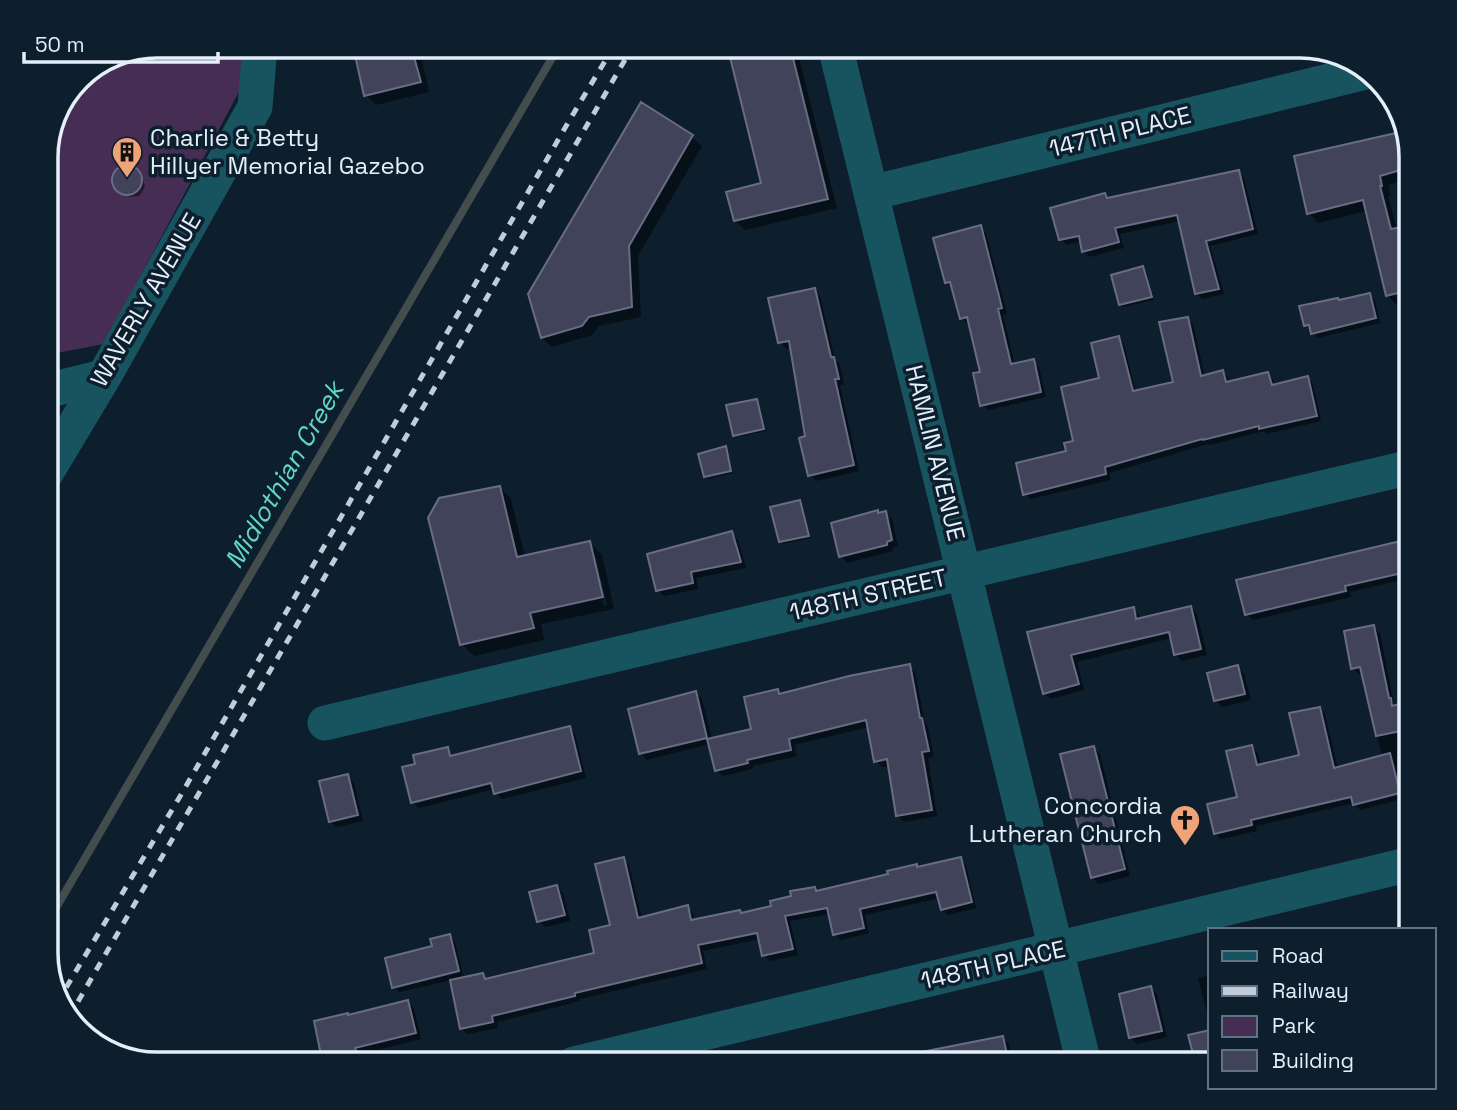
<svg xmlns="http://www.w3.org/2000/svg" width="1457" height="1110" font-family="'Space Grotesk',sans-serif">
	<rect width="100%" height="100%" fill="#0d1e2d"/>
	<!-- green -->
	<path fill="#462d54" d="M157 46H241L248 75 104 344 46 355V149L83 73Z"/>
	<!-- shadow -->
	<path fill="#0007" fill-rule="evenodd" d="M355 46H422L425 60 422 61 429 92 376 105 366 95Z
		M748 46H796L837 208 745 230 735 220 763 184 730 50Z
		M641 105 692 137 702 146 638 256 641 317 599 326 592 335 552 347 542 338Z
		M1406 132 1411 157V179L1388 185 1391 195 1388 196 1397 230 1401 229 1411 240V301L1397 305 1387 295 1367 211 1318 223 1309 213 1296 158Z
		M131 165 142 175 145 187 139 196 129 197 115 188 114 176 120 167Z
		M1238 172 1244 178 1258 234 1210 246 1224 294 1202 299 1197 294 1180 221 1120 234 1124 248 1090 257 1084 252 1082 241 1066 245 1061 239 1105 195 1109 199Z
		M981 227 986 233 1007 314 1003 315 1015 365 1033 361 1039 367 1046 397 988 410 982 405V373L970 323 967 324 962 318 952 288 946 282Z
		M1143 268 1146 271 1154 300 1123 307 1120 305Z
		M814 290 820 296 835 360 840 365 844 385H840L859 471 816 481 810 475 807 438 792 347 786 349 780 342Z
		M1370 295 1375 300 1380 323 1318 338 1305 325 1340 302Z
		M1187 319 1193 324 1205 377 1223 372 1228 378 1230 383 1268 374 1273 380 1275 386 1308 378 1313 384 1321 421 1267 434 1264 431 1210 445 1208 444 1109 473 1111 480 1031 499 1025 494 1068 453 1075 442 1118 338 1124 344 1136 392 1175 383Z
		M756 401 759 403 766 431 738 437 735 435Z
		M725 448 728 451 733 473 708 479 705 476Z
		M499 487 511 499 525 557 590 543 602 555 614 609 541 624 544 640 474 656 462 644ZM592 554H595L607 605 604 606Z
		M799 502 802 504 811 538 783 544 780 541Z
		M878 512 880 514 885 513 892 519 898 546 892 548 893 551 847 563 841 556Z
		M732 533 738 540 746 568 696 578 698 589 664 596 658 590Z
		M1411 540V578L1350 592 1351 597 1253 620 1246 614 1239 582Z
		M1191 608 1197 614 1207 655 1182 661 1176 655 1172 638 1077 662 1084 690 1051 699 1044 693 1029 633 1133 609 1139 615 1140 620Z
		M1374 627 1380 633 1394 704 1397 706 1411 703V797L1360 810 1354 803 1256 826 1257 831 1221 839 1215 833 1239 798 1252 747 1258 753 1261 766 1301 756 1319 708 1325 714 1338 769 1382 757 1363 673 1359 674 1353 668Z
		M909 666 915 672 925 723 928 726 934 757 928 758 937 816 904 822 898 816 890 766 882 767 876 761 869 727 794 745 797 756 753 766V769L723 776 716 770 710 744 647 760 640 753 696 693 702 699 712 740 753 730 777 691 781 695Z
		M1238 667 1244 674 1251 700 1222 707 1216 700Z
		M569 728 575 734 586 778 502 799 496 793 495 789 419 808 412 802 417 765 447 749 454 757Z
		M1093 747 1100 754 1130 876 1098 884 1092 877Z
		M348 776 354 783 363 821 337 827 330 821Z
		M623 859 629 865 642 919 687 907 693 913 695 921 740 912 743 915 773 908 815 889 818 892 960 859 966 865 976 908 948 915 942 909 940 898 865 915 869 933 841 940 835 934 830 914 790 921 798 955 770 961 764 955 760 939 703 951 707 969 580 999V1001L497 1022 498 1028 467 1034 461 1028 452 980 399 992 394 987 434 948 450 936 455 942 464 979 483 975 488 980 596 955 612 926Z
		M557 887 563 893 570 921 545 927 539 921Z
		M1210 975V1024L1198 978Z
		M1151 988 1157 994 1167 1037 1137 1044 1131 1038Z
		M407 1002 414 1008 421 1039 361 1054 362 1058 332 1064H330L324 1059Z
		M1003 1038 1009 1044 1013 1064H862L861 1063 913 1050 918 1055Z"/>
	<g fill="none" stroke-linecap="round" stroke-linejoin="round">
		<!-- stream -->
		<path stroke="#444d4e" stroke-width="8" d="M46 925 559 46"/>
	</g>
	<!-- building -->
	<path fill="#41435a" stroke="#696c84" stroke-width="2" d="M353 46H411L421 82 364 96Z
		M740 46H790L828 199 734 221 726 192 761 183 728 49Z
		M641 102 693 135 629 246 632 307 589 317 582 326 541 338 528 294Z
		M1405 131 1411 157V167L1380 176 1382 186H1380L1391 229 1402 227 1409 256 1403 257 1410 290 1386 296 1363 200 1307 214 1294 156Z
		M112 180a15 15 0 1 1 30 0a15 15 0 1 1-30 0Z
		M1239 170 1253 229 1206 241 1219 289 1195 294 1177 215 1115 228 1119 242 1082 252 1079 236 1059 240 1050 208 1105 193 1107 198Z
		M981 225 1002 308 998 309 1011 364 1034 359 1041 392 980 406 973 373 980 372 967 317 960 319 950 282 945 283 933 238Z
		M1143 266 1152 297 1119 305 1111 275Z
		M815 288 831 357H834L839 379H835L854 465 808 476 799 438 805 436 789 341 778 343 768 298Z
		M1370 293 1376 318 1311 334 1309 325 1304 326 1299 306 1338 298 1339 300Z
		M1188 317 1201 376 1223 370 1226 382 1268 372 1272 385 1308 376 1317 416 1259 429V426L1203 440 1202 439 1105 467 1106 474 1023 495 1016 463 1066 451 1064 443 1073 441 1061 387 1099 378 1091 343 1119 336 1133 391 1173 382 1159 322Z
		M757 399 764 429 733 436 726 405Z
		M726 446 731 471 704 477 698 454Z
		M500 486 517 557 590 541 603 597 530 613 534 628 460 645 428 518 439 498Z
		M800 500 809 536 779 542 770 507Z
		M878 510V513L886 511 892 540 887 542V545L839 557 831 523Z
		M732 531 741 562 691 572 693 583 656 591 647 554Z
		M1409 539 1411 550V571L1345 586 1346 591 1245 615 1236 580Z
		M1191 606 1201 649 1174 655 1169 632 1071 655 1079 684 1043 694 1027 632 1134 607 1136 619Z
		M1374 625 1389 698H1391L1392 706 1411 701V729L1376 736 1360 667 1351 669 1344 631Z
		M910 664 920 718H922L929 751 922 752 932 810 896 816 887 759 874 762 866 720 789 739 791 750 747 760 748 763 715 771 707 739 751 729 744 697 778 689 779 694 849 676Z
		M1238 665 1245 694 1214 701 1207 673Z
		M696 691 707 738 639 754 628 709Z
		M1320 707 1334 768 1390 753 1400 793 1353 805 1351 797 1251 820 1252 825 1214 834 1207 804 1237 797 1226 751 1252 745 1257 765 1299 755 1289 713Z
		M570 726 581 771 494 794 491 783 411 803 402 767 415 764 413 755 448 747 450 756Z
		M1094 746 1125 869 1091 878 1060 754Z
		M348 774 358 815 329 822 319 781Z
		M624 857 638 918 688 905 691 920 740 910 741 913 771 906 770 901 791 896 790 891 815 887 816 891 888 874 887 871 917 864V867L961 857 972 902 941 910 936 892 860 909 864 928 833 935 827 908 785 916 793 949 762 956 757 933 698 945 702 963 575 993V996L492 1016 493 1022 460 1029 450 980 483 973 485 979 594 953 589 930 610 925 595 864Z
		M557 885 565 915 537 922 529 892Z
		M450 934 459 971 392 988 385 958 432 946 430 939Z
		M1151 986 1162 1031 1129 1038 1119 994Z
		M408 1000 416 1033 355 1048 356 1051 322 1060 314 1021 348 1013V1015Z
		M1210 1030V1065H1196L1188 1035Z
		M1003 1036 1009 1064H912L911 1054Z"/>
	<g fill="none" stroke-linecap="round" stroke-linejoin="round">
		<!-- minor -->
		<path stroke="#185360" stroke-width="35" d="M835 46 1084 1064
			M871 193 1370 71
			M46 391 103 377
			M46 473 106 373 255 107 260 46
			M325 723 1411 467
			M574 1064 1411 864"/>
		<!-- rail -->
		<path stroke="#c0ccd7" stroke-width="5" stroke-dasharray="9 9" stroke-linecap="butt" d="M57 1003 182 793 569 121 614 46
			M69 1017 633 46"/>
	</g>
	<!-- icons -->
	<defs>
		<g id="building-pin" transform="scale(1.575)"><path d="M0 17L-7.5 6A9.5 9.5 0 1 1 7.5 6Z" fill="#efa378" stroke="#0d1e2d"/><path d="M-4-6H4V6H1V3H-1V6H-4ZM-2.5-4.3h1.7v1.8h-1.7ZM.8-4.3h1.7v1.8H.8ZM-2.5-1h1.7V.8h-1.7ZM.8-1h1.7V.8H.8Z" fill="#111"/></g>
		<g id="church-pin" transform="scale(1.575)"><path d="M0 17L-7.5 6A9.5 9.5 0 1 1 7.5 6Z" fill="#efa378" stroke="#0d1e2d"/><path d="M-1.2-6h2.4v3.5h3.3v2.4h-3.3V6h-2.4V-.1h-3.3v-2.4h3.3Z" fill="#111"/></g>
	</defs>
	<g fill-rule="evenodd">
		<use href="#building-pin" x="127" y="152"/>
		<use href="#church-pin" x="1185" y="820"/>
	</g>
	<g text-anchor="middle" stroke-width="7" stroke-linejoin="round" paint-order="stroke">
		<!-- street labels -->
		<g font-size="24" fill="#e4effa" stroke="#0d1e2d">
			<text transform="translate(1120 132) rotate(-14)" y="8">147TH PLACE</text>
			<text transform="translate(146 300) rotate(-60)" y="8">WAVERLY AVENUE</text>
			<text transform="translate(935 453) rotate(76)" y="8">HAMLIN AVENUE</text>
			<text transform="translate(868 595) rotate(-13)" y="8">148TH STREET</text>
			<text transform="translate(993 965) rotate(-13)" y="8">148TH PLACE</text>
		</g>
		<!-- poi labels -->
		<g font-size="24" fill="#e4effa" stroke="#0d1e2d" text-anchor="start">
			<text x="150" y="146">Charlie &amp; Betty<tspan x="150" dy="28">Hillyer Memorial Gazebo</tspan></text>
			<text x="1162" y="814" text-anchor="end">Concordia<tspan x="1162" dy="28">Lutheran Church</tspan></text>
		</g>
		<!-- water labels -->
		<g font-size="26" font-style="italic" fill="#63d7c5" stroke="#0d1e2d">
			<text transform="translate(284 475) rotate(-60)" y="9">Midlothian Creek</text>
		</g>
	</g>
	<!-- crop -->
	<path d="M0 0H1457V1110H0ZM157 58H1300A99 99 0 0 1 1399 157V953A99 99 0 0 1 1300 1052H157A99 99 0 0 1 58 953V157A99 99 0 0 1 157 58Z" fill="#0d1e2d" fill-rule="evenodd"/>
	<path fill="none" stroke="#e4effa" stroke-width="3.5" d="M157 58H1300A99 99 0 0 1 1399 157V953A99 99 0 0 1 1300 1052H157A99 99 0 0 1 58 953V157A99 99 0 0 1 157 58Z"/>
	<!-- legend -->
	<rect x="1208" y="928" width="228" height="161" fill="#0d1e2d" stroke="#63727f" stroke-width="2"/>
	<rect x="1222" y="951" width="35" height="10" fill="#185360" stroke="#63727f" stroke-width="2"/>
	<text x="1272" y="963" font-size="21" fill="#e4effa">Road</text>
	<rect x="1222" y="986" width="35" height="10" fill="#c0ccd7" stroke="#63727f" stroke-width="2"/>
	<text x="1272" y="998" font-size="21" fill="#e4effa">Railway</text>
	<rect x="1222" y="1016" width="35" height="21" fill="#462d54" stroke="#63727f" stroke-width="2"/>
	<text x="1272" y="1033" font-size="21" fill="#e4effa">Park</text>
	<rect x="1222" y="1050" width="35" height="21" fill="#41435a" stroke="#63727f" stroke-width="2"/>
	<text x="1272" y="1068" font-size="21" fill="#e4effa">Building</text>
	<!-- scale -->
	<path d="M24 52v10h194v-10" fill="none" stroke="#e4effa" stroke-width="3.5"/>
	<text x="35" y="52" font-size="21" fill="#e4effa" stroke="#0d1e2d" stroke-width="5" paint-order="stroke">50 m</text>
</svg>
